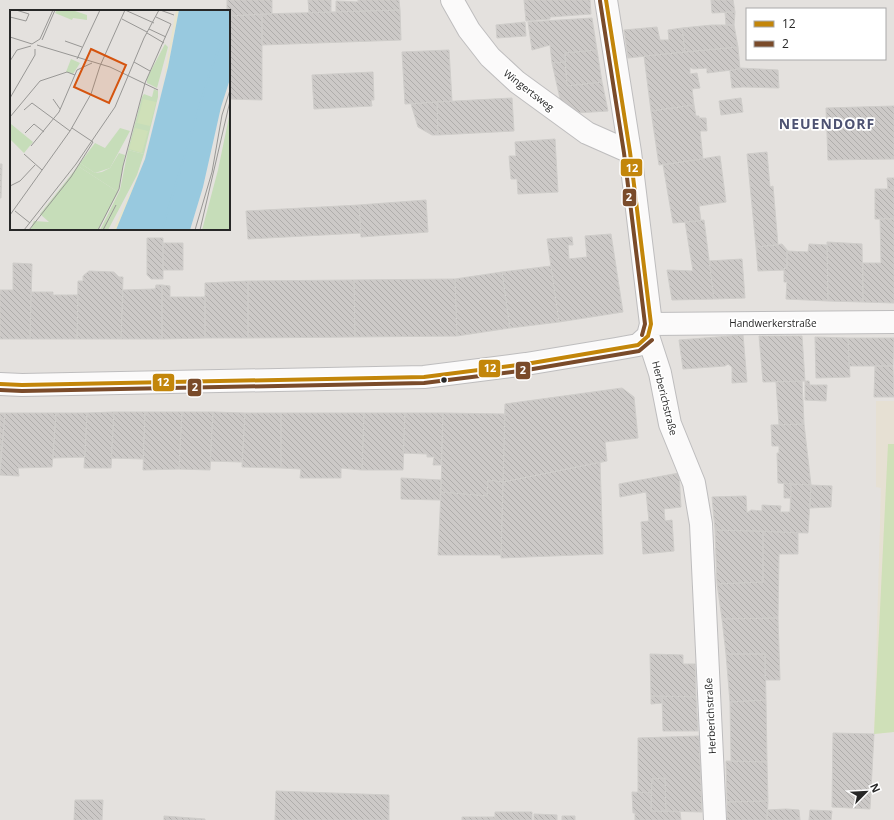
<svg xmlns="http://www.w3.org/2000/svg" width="894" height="820" font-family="'Open Sans',sans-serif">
	<defs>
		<pattern id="building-back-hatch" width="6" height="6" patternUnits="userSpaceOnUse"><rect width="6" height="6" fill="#ccc9c7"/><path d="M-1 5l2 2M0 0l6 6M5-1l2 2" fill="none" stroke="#afadab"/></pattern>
	</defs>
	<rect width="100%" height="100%" fill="#e4e1de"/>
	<!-- education -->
	<path fill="#e6e0d3" d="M876 401H894V732L874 734 881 488 876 487Z"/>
	<!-- pitch -->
	<path fill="#cfe0b8" d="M888 444H894V732L874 734Z"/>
	<!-- building -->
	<path fill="url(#building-back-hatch)" stroke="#cfcdca" d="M227 0H272V14L229 16V11H227Z
		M308 0H331V12L309 13Z
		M358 0H399L400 10 336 12V1L358 2Z
		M524 0H590L591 14 550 17V19L526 21Z
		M711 0H733L735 12 712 13Z
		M400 10 401 40 262 45V14Z
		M725 12H735L734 25H726Z
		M262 14V100L229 99V16Z
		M592 18 597 50 565 53V62L552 63 550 45 532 50 528 22Z
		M525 22 526 36 497 38 496 25Z
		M712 25H734L738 47 685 52 682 28Z
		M657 27 660 40H669L668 30 682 28 685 52 628 58 624 30Z
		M738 47 740 69 707 73V68L693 69 690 67V74L697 73 700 88 692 89 694 105 651 111 644 56Z
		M449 50 452 101 405 104 402 52Z
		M597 50 602 82 567 86 565 53Z
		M565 62 567 86 602 82 608 111 576 113 561 103 552 63Z
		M740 68 778 70 779 88 743 87 732 88 730 71Z
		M373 72 374 100H371L372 106 314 109 312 75Z
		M512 98 514 131 438 135 437 102Z
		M741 98 743 112 721 115 719 101Z
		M437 102 438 135H432L418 127 411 104Z
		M694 105 696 116H699V118H706L707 131H700L703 159 659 165 651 111Z
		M894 106V159L828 160 826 108Z
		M555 139 558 192 518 194 517 179H511L509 156H516L515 142Z
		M767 152 770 187 773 186 778 245 756 247 747 154Z
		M720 156 726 202 699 206 701 221 673 223 663 165Z
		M0 164H2L1 198H0Z
		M887 178H894V189H888Z
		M875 189H894V219H875Z
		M426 200 428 232 361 237 359 205Z
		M359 205 361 233 248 239 246 211Z
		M880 218 894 219V303L863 302V263H881Z
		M704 220 714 299 672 300 667 270 693 271 685 222Z
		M611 234 623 312 559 322 547 239 572 237 573 245H568L569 259 587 257 585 236Z
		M147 238H163V279H151L147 275Z
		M827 242 862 244 863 302 828 301Z
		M163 243H183V270H163Z
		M782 244 788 251H787V268H784V270L758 271 756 247Z
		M809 244 827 245 828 301 786 299 787 282H784V268H787V251L808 252Z
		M742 259 745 298 714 299 709 261Z
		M13 263 32 264 30 339H0V290H13Z
		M551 266 559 322 510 328 502 272Z
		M89 271 114 272 119 277H123L121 339H77L78 281H83V276Z
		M502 272 510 328 457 336 455 279Z
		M455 279 457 336 355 337 354 280Z
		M354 280 355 337 248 338V281Z
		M248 281V338H205V283Z
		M156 285H162V339H121L123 290 155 289Z
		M162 285 170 286V297H205V338L162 339Z
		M31 292H53V295H78L77 339H30Z
		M743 335 747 382 732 383V367L728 364 725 366 683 369 679 340Z
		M759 336H802L805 381 763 382Z
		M815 337 848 338 850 377 816 378Z
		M848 338H894L893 366H849Z
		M875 366H893L894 397H874Z
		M802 381 804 424 779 425 776 382Z
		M805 381H809L810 385H827L826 401 805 400Z
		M622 388 634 397 638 438 605 442 607 461 503 482 505 404Z
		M114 412H145L143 459 111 458Z
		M114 412 111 468H84L87 413Z
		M145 412H182L179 469 143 470Z
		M182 412H213L210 470 179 469Z
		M213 412 245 413 242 462 210 461Z
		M0 413H5L0 465Z
		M5 413H56L52 467 18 468 19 476 0 475Z
		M56 413H87L85 457 53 458Z
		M245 413H281V468L242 467Z
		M281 413H364L362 470 341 468V478H300L301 469 281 468Z
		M364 413H405L403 470H362Z
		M405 413H443L441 465H433L434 457H427V454L403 453Z
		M443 413 505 414 503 482 488 480 487 496 441 492Z
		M804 424 811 485 778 483 777 453H779V446H772L771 425Z
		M600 462 603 554 501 558 503 482Z
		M679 473 681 507 664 509 665 521 672 520 674 551 643 554 641 522 649 521 646 492 620 497 619 484Z
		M401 478 441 480 440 500 401 499Z
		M488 480 503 482 501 555H438L441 492 487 496Z
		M784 483 791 484V498H784Z
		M791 484 811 485 808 533 715 530 712 497 746 496 747 513 751 510 762 511V505L781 506 780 512H790Z
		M811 485 832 486 831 507 810 508Z
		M715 530 763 531V582L717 584Z
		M763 531 798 533V554H779L778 618 722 619 717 584 763 582Z
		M778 618 780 680H765V654H726L722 619Z
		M650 654 683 655V664H695L696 697 651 696Z
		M726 654H765L766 700 730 702Z
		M651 696H662V703L651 704Z
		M662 696 696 697 698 731H663Z
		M766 700 767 762 731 761 730 702Z
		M833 733 874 734 870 809 832 807Z
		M699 736 702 812 666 811 665 778 652 779 651 793 638 792V738Z
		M726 761 767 762 768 801 727 802Z
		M665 778 666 811H651L652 779Z
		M276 791 389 795V820H275Z
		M632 792 651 793V811L680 812 681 820H635V813H633Z
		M75 800H103L102 820H74Z
		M768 801 767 820H727V802Z
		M786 809 799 810 800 820H767V810Z
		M810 810 832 811 831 820H809Z
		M495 812H532V820H495Z
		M534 814 557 815V820H534Z
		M164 816 205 819V820H164Z
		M562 816H575V820H562Z
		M462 817H495V820H462Z"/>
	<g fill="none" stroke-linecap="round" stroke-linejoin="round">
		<!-- minor casing -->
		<g stroke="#bebdbe" stroke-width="24">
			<path id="minor" d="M452 0 469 30 490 57 517 82 587 133 630 152
				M606 0 630 152 651 324 648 336 660 373 670 424 694 483 701 524 715 820
				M651 324 894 322
				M0 384 22 385 424 377 526 364 616 349 638 345 648 336"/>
		</g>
		<!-- minor -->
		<use href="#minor" stroke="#fbfafa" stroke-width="22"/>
		<!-- bus-1 casing -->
		<g stroke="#fff" stroke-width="7">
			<path id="bus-1" d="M606 0 630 152 651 324 648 336
				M0 384 22 385 424 377 526 364 638 345 648 336"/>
		</g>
		<!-- bus-2 casing -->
		<g stroke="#fff" stroke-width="7">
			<path id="bus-2" d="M600 1 624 153 645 324 642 335
				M0 390 22 391 424 383 527 370 639 351 652 340"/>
		</g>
		<!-- bus-1 -->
		<use href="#bus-1" stroke="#c3860a" stroke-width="4"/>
		<!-- bus-2 -->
		<use href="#bus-2" stroke="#7a4b2a" stroke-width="4"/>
	</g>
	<!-- markers -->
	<circle fill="#272727" stroke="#fff" stroke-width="1.5" cx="444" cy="380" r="3.5"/>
	<g text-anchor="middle" stroke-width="3.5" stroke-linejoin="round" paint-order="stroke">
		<!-- street labels -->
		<g font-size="10" fill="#272727" stroke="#fff">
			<text transform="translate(529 90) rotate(38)" y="4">Wingertsweg</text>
			<text x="773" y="327">Handwerkerstraße</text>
			<text transform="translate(665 398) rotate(76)" y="4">Herberichstraße</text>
			<text transform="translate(710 716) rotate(-93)" y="4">Herberichstraße</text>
		</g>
		<!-- district labels -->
		<g font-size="14" font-weight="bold" letter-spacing="1" fill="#4d5272" stroke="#fff">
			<text x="827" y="129">NEUENDORF</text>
		</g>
	</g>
	<!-- overview -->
	<g transform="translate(10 10)">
		<rect width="220" height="220" fill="#e4e1de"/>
		<path d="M155 34 158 37 147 78 137 73V68ZM144 79 148 81V87L134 144 118 140 132 87 134 84 142 87Z" fill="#c6ddb9"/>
		<path d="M220 102V220H192L208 160ZM1 114 23 132 14 143 0 129Z" fill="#c6ddb9"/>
		<path d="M166 0H169V8L164 23 158 57 155 65 149 94 135 149 119 192 106 220H103L133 154 149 95Z" fill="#e7e4cd"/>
		<path d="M47 0H62L77 5V10L63 8 62 10 45 3ZM61 49 70 53 63 64 56 62ZM118 140 134 144 127 165 98 220H90L110 180ZM109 143 115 145 108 182 68 156 70 153 85 163 92 162 100 158Z" fill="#c6ddb9"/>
		<path d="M110 118 120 121 100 158 85 163 70 153 85 133 95 138ZM68 156 108 182 88 220H20L24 211 39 212 30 204Z" fill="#c6ddb9"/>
		<path d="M133 89 146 92 140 116 127 113ZM125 118 138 121 132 143 119 139Z" fill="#cfe0b8"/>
		<path d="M169 0H220V69L211 97 193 177 180 220H106L135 149 158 57Z" fill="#98c9df"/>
		<path fill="none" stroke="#98c9df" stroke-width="2" d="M152 220 199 65 220 8"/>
		<path fill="none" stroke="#989795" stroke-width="1" d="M115 0 144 13M150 0 164 5M0 7 16 11 19 4 6 0M112 9 137 22M139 19 156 27M137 23 154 33M0 27 22 34M32 30 45 0M55 31 72 37M22 34 30 29 43 0M27 35 100 57 148 80M67 49 90 0M0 51 7 40 21 36M124 52 140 61M90 56 115 0M0 88 25 45V39M43 89 50 99M14 100 22 93 60 121M0 107 30 71 57 62 65 65M15 123 24 114 34 122M21 136 49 102 67 60 82 53M14 144 32 160M0 176 10 171 25 155M5 201 20 213M0 205 60 121 81 84 90 56M14 220 66 154 105 97 134 28 149 0M19 220 61 167 83 132 62 118M88 220 109 179 113 156 135 73 161 14 146 7M93 220 106 195M185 220 202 162 212 105 220 80M190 220 220 91"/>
		<path fill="#d5540f" fill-opacity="0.15" stroke="#d5540f" stroke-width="2" d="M81 39 116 55 99 93 64 77Z"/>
		<rect width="220" height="220" fill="none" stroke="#272727" stroke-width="2"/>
	</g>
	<g stroke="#fff" stroke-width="1.5">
		<rect x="620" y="158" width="23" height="19" rx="4" fill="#c3860a"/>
		<rect x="622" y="188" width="15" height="19" rx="4" fill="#7a4b2a"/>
		<rect x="478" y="359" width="23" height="19" rx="4" fill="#c3860a"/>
		<rect x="515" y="361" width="16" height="19" rx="4" fill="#7a4b2a"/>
		<rect x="152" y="373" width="23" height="19" rx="4" fill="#c3860a"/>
		<rect x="187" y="378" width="15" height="19" rx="4" fill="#7a4b2a"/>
	</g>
	<g font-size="11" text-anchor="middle" font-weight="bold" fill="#fff">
		<text x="632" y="172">12</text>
		<text x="629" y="201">2</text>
		<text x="490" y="372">12</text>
		<text x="523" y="374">2</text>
		<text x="163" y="386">12</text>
		<text x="195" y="391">2</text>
	</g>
	<!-- legend -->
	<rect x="746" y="8" width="140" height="52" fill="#ffffff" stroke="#a9a9a9"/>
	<rect x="754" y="21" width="20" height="6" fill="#c3860a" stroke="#a9a9a9"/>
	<text x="782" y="28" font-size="12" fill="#272727">12</text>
	<rect x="754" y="41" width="20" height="6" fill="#7a4b2a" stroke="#a9a9a9"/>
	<text x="782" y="48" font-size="12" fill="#272727">2</text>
	<!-- north arrow -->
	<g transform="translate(866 792) rotate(66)" stroke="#ffffff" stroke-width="3" paint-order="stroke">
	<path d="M0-3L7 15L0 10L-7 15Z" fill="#272727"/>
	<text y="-6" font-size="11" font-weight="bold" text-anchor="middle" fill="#272727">N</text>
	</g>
</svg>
